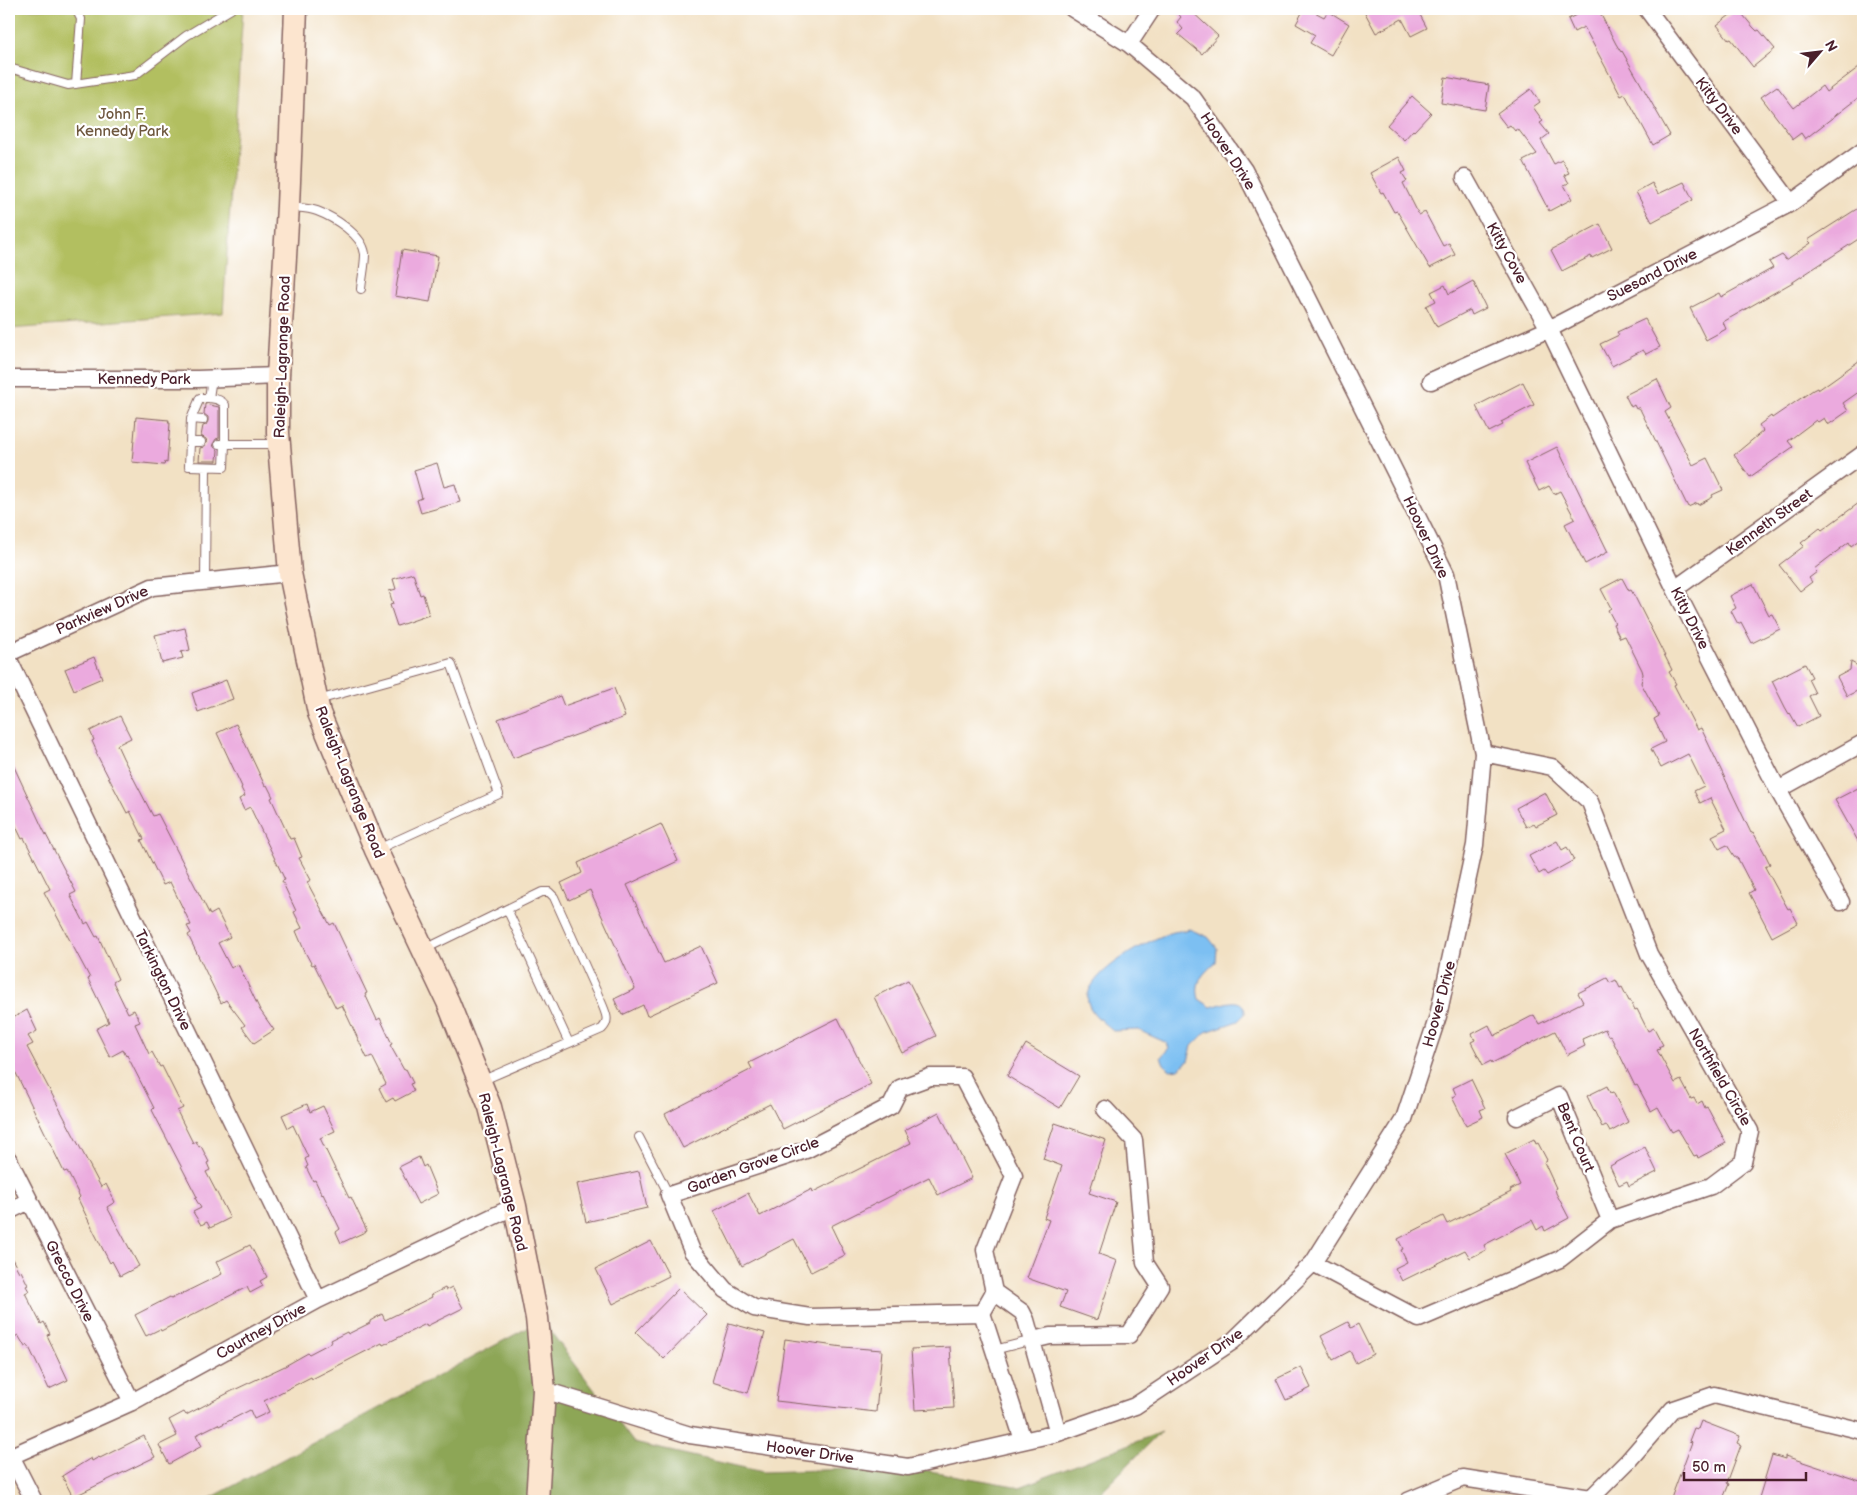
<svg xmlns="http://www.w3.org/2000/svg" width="1872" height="1510" font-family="'Balsamiq Sans',sans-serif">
	<rect width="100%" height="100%" fill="#fff"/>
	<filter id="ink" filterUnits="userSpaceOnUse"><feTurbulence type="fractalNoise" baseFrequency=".02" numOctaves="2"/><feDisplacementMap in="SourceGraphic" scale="10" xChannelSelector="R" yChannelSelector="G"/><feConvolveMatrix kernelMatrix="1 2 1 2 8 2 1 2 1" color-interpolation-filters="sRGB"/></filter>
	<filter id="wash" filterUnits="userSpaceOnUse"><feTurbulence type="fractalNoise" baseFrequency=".0096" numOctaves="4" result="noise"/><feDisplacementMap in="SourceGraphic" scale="20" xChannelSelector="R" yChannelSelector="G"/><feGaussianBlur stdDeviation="1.12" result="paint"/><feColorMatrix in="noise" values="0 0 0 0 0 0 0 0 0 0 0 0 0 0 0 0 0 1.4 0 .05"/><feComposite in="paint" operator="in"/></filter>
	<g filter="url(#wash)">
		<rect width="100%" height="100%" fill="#f2e1c4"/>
		<!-- green -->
		<path fill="#b2bf61" stroke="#7e6f46" d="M9 9H243L223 313 9 329Z"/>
		<!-- forest -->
		<path fill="#8da657" stroke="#6c6241" d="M542 1320 634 1443 763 1472 908 1467 1020 1487 1161 1432 1092 1501H205Z"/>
		<!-- water -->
		<path fill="#7cbff2" stroke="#636f8e" d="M1189 929 1208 937 1217 948 1216 962C1204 973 1194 981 1199 999L1211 1007C1223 1004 1245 994 1245 1014L1238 1021 1206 1032 1192 1046 1188 1061 1179 1069 1170 1070 1164 1064 1161 1057 1169 1048 1167 1043 1138 1030 1113 1031C1105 1024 1090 1013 1088 1002 1082 975 1148 940 1170 933 1176 931 1183 931 1189 929Z"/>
		<g id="blocks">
			<!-- building -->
			<path fill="#ebaade" d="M1174 9H1189L1218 36 1202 54 1178 34 1183 29 1177 22 1181 17Z
				M1304 9H1309L1324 17 1328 11 1349 24 1331 55 1310 43 1315 35 1296 24Z
				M1363 9H1423L1418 11 1427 28 1411 36 1402 19 1376 33Z
				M1573 9H1598L1616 44 1621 52 1622 51 1670 135 1653 145 1625 94 1621 96 1584 27 1574 32 1568 19 1576 15Z
				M1738 9 1753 27 1757 31 1759 30 1775 49 1753 67 1731 39 1729 40 1717 25Z
				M1863 64V94L1805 139 1801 133 1793 139 1761 97 1777 86 1794 108 1822 86 1826 92Z
				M1445 77 1489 85 1485 110 1441 103Z
				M1531 89 1540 102 1533 107 1543 121 1540 123 1549 134 1541 140 1554 164 1562 160 1569 173 1564 175 1569 183 1564 185 1572 199 1549 211 1523 161 1537 154 1518 129 1515 131 1510 125 1507 127 1497 114Z
				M1412 96 1431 113 1414 131 1413 130 1404 140 1387 125Z
				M1399 157 1406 171 1402 173 1407 181 1403 183 1419 215 1425 212 1443 246 1449 243 1455 255 1430 268 1397 211 1394 212 1383 192 1381 193 1370 173Z
				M1684 182 1693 200 1652 222 1636 192 1652 183 1658 194Z
				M1863 205V236L1793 282 1723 322 1726 329 1706 340 1690 308 1719 293 1721 297 1773 268 1769 262 1782 255 1786 260 1811 243 1808 240Z
				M1600 224 1612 248 1592 258 1591 256 1562 271 1551 250Z
				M402 250 438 256 430 302 395 296Z
				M1473 281 1486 308 1472 315 1470 310 1437 327 1426 306 1436 301 1431 292 1445 285 1449 294Z
				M1645 319 1660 347 1646 354 1643 350 1612 366 1600 344 1619 335 1617 332Z
				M1863 358V389L1843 403 1848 411 1828 425 1824 418 1818 422 1816 420 1788 441 1793 447 1750 477 1734 455 1763 431 1759 425 1771 416 1772 418 1813 390 1817 388 1818 390Z
				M1657 379 1671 408 1665 412 1693 465 1707 458 1723 490 1712 495 1713 497 1698 505 1697 503 1688 507 1639 407 1636 409 1634 405 1631 407 1625 395Z
				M1523 382 1534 405 1501 422 1503 425 1489 432 1476 406Z
				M205 404 219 407V438L216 439 213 444 214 447 218 450 217 461H199L200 448 204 447 207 442 206 439 201 436 203 426 206 425 208 421V417L204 414Z
				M136 417 169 420 168 423H170L167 463 165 462 164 465 132 462Z
				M1557 447 1608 552 1585 564 1565 524 1575 519 1560 491 1554 494 1549 486 1539 491 1525 463Z
				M437 463 444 487 455 484 460 502 421 513 417 500 422 498 414 470Z
				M1863 500V537L1851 546 1849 542 1814 569 1817 572 1809 578 1812 582 1800 591 1779 565 1804 546 1801 543 1820 528 1822 530Z
				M413 573 420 595 423 594 429 615 397 626 390 605 393 604 389 591 396 589 393 579Z
				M1622 578 1629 591 1631 590 1635 597 1672 670 1669 672 1676 684 1674 685 1697 730 1701 728 1751 833 1753 832 1764 852 1770 864 1765 867 1788 909 1790 908 1798 923 1772 937 1749 893 1754 890 1738 859 1734 856 1727 845 1719 849 1712 836 1726 829 1710 798 1700 803 1694 791 1704 786 1688 754 1661 768 1651 749 1665 742 1654 719 1659 716 1641 683 1643 674 1642 670 1625 636 1620 638 1613 624 1615 623 1608 610 1611 608 1601 589Z
				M1753 584 1769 615 1772 614 1780 629 1752 643 1741 622 1738 624 1731 611 1736 608 1730 596Z
				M185 628 190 650 181 652 183 658 162 663 155 635Z
				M94 657 102 678 74 690 65 669Z
				M1851 662 1863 669V688L1847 696 1837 677 1850 670Z
				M1805 664 1812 677 1808 679 1815 693 1809 696 1819 716 1798 727 1790 713 1789 714 1785 707 1772 681Z
				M226 680 233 699 198 712 192 693Z
				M614 688 625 717 513 758 498 719 560 696 564 706Z
				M120 716 131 738 117 745 123 758 153 816 158 814 210 915 217 911 230 937 218 943 231 968 238 964 260 1010 274 1030 254 1043 242 1027 245 1025 226 1000 221 1003 188 935 191 933 187 926 191 925 170 882 163 885 141 840 144 839 130 811 127 813 96 753 97 752 92 741 94 740 90 731Z
				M236 724 265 786 267 785 273 797 271 798 290 839 294 838 302 857 299 858 311 880 307 882 330 925 334 923 367 993 365 994 377 1020 380 1018 392 1044 390 1045 404 1070 406 1069 413 1083 410 1084 414 1091 395 1101 393 1098 386 1102 379 1088 386 1084 372 1056 367 1058 342 1005 336 1008 314 964 312 965 305 952 296 931 302 928 294 912 296 911 282 881 285 880 250 807 244 810 239 799 245 796 241 788 242 787 217 733Z
				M9 756 43 829 76 892 70 895 85 924 88 922 96 937 98 936 118 979 113 982 128 1013 134 1010 140 1022 135 1024 149 1054 152 1052 160 1067 162 1066 183 1108 177 1111 193 1143 196 1141 199 1147 201 1146 209 1162 207 1163 210 1170 206 1172 230 1218 210 1228 207 1222 201 1225 193 1212 201 1208 195 1198 197 1197 152 1110 154 1108 127 1055 126 1056 123 1050 110 1057 96 1029 109 1022 88 979 90 978 44 892 50 889 24 838 22 839 9 812Z
				M1858 788 1863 798V850L1835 800Z
				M1545 792 1557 815 1536 826 1534 823 1526 827 1516 808Z
				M661 824 678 861 627 885 664 963 701 946 718 983 647 1016 643 1005 622 1015 614 999 635 989 590 890 569 900 561 883 582 873 578 863Z
				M1557 841 1562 850 1567 847 1574 860 1547 875 1544 871 1539 874 1529 856Z
				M1607 978 1610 983 1616 980 1620 988 1622 987 1629 1001H1631L1635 1010 1637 1009 1648 1031 1654 1028 1663 1045 1658 1047 1660 1049 1657 1050 1675 1083 1681 1080 1691 1099 1694 1098 1697 1104 1702 1101 1705 1108 1707 1107 1726 1143 1698 1158 1697 1155 1694 1156 1678 1129 1672 1132 1658 1107 1651 1111 1637 1085 1635 1086 1610 1035 1608 1036 1605 1029 1582 1039 1585 1046 1567 1055 1555 1031 1492 1063 1491 1061 1483 1065 1471 1042 1475 1040 1472 1034 1489 1025 1494 1036 1534 1015 1539 1024 1583 1002 1578 993Z
				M908 980 936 1036 902 1053 874 997Z
				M27 1010 37 1031 28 1036 33 1044 27 1047 101 1187 106 1184 115 1202 107 1207 139 1266 120 1276 112 1261 110 1263 95 1234 78 1199 80 1197 67 1171 64 1172 13 1067 15 1066 9 1053V1020Z
				M838 1018 871 1084 783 1129 770 1104 683 1148 665 1114 752 1069 749 1063Z
				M1026 1044 1079 1076 1060 1108 1007 1076Z
				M1471 1079 1485 1108 1480 1110 1483 1117 1466 1125 1452 1097 1456 1095 1453 1088Z
				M1607 1086 1610 1093 1613 1092 1628 1122 1610 1132 1606 1125 1602 1127 1587 1096Z
				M307 1104 310 1112 323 1106 335 1131 320 1138 349 1198 351 1197 367 1231 341 1243 336 1232 340 1229 323 1194 322 1195 315 1180 313 1181 306 1167 308 1166 305 1159 308 1157 293 1125 288 1128 282 1115Z
				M939 1112 972 1178 938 1195 929 1177 831 1226 845 1255 811 1272 794 1239 742 1266 714 1211 748 1193 760 1216 812 1189 813 1192 911 1143 905 1130Z
				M1055 1123 1106 1140 1089 1193 1116 1202 1099 1254 1117 1261 1097 1320 1060 1307 1066 1292 1027 1278 1049 1220 1044 1218 1062 1166 1043 1159Z
				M1534 1139 1536 1144 1538 1143 1547 1160 1544 1162 1556 1188H1555L1556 1193 1569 1218 1545 1231 1543 1226 1537 1230 1532 1220 1484 1245 1486 1250 1470 1258 1465 1250 1402 1281 1395 1268 1407 1262 1401 1250 1403 1249 1398 1239 1443 1216 1447 1224 1511 1192 1510 1190 1520 1185 1505 1154Z
				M1645 1147 1657 1172 1629 1186 1627 1181 1619 1185 1610 1166Z
				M419 1157 423 1167 426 1165 438 1194 418 1204 399 1167Z
				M639 1171 647 1208 586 1222 577 1184Z
				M651 1241 669 1276 613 1304 596 1269Z
				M250 1245 267 1277 260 1281 263 1286 250 1293 247 1287 161 1331 160 1329 146 1336 135 1315 170 1297 171 1299 222 1274 216 1262Z
				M9 1253 19 1272 21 1271 28 1285 26 1286 29 1291 25 1293 41 1324 44 1322 50 1334 47 1335 68 1380 49 1389 28 1345 25 1347 18 1335 13 1338 9 1328Z
				M452 1287 463 1308 427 1326 426 1324 383 1345 382 1343 312 1379 311 1377 264 1401 269 1412 254 1419 250 1410 219 1426 218 1424 196 1435 202 1446 169 1464 159 1445 177 1436 169 1420 184 1412 186 1415 232 1391 285 1366 308 1353 309 1354 332 1342 331 1340 347 1332 348 1334 370 1323V1321L382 1314 385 1320 432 1297 431 1295 445 1288 446 1290Z
				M679 1288 707 1315 664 1359 636 1332Z
				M1348 1322 1351 1328 1358 1324 1373 1354 1356 1363 1350 1351 1333 1360 1321 1336Z
				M729 1323 765 1333 748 1393 712 1382Z
				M785 1339 843 1347 882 1350 876 1412 776 1401Z
				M950 1347 954 1408 915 1410 911 1349Z
				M1301 1367 1311 1388 1286 1400 1276 1379Z
				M1701 1421 1740 1436 1737 1443 1741 1445 1727 1483 1729 1484 1722 1501H1670L1692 1442 1689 1441 1694 1428 1698 1429Z
				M144 1436 155 1457 73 1497 62 1476 91 1458 92 1461 99 1457 100 1458Z
				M1772 1455 1785 1459V1456L1863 1482V1501H1758Z"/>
		</g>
	</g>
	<g filter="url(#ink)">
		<use href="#blocks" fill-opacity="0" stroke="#856361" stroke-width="1"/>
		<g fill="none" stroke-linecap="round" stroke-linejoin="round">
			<!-- service casing -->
			<g stroke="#856361" stroke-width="10">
				<path id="service" d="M9 68 68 85 135 75 186 36 231 9
					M76 84 81 19 76 9
					M290 207C299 208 309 208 317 211 333 217 363 235 365 254 365 265 362 278 361 289
					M212 378 209 398C215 399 221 399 225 405V444H219
					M209 398H200L191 419 189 466 224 467 225 444H276
					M191 419 203 420
					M190 442H201
					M205 582 206 467
					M318 700 451 663 499 794 378 849
					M507 909 569 1043
					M425 949 542 892H549L554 897 602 1004C606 1014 610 1021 602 1029L481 1081
					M639 1137 669 1195
					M994 1350 1033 1340"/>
			</g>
			<!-- minor casing -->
			<g stroke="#856361" stroke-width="19">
				<path id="minor" d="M1647 9 1791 203
					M1129 44 1152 9
					M1465 178 1549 329 1675 589 1778 790 1841 902
					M9 379H198L278 376
					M1431 381 1549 329 1791 203 1863 151
					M1675 589 1863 454
					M9 653 152 587 290 573
					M9 660 318 1300
					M1778 790 1863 743
					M1517 1117 1559 1096 1610 1220
					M9 1160 132 1402
					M9 1211 29 1201
					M1313 1263 1419 1319 1560 1259 1610 1220 1711 1186 1743 1162 1750 1131 1649 954 1590 802 1552 767 1483 753
					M994 1292 1022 1312 1026 1320 1058 1433
					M982 1313 994 1292 985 1250 1014 1176 962 1077H930L900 1088 891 1106 806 1150 669 1195 692 1251 725 1290 754 1308 810 1317 982 1313 1023 1440
					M1033 1340 1050 1336 1129 1335 1160 1286 1145 1263 1134 1140 1105 1109
					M544 1390 690 1435 908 1467 1058 1433 1135 1406 1233 1341 1313 1263 1404 1119 1438 1016 1475 845 1483 753 1446 574 1244 170 1193 98 1129 44 1073 9
					M11 1456 34 1501
					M9 1457 132 1402 318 1300 515 1206
					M1408 1501 1463 1478 1591 1498 1628 1461 1673 1409 1714 1395 1863 1431"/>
			</g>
			<!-- secondary casing -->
			<g stroke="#856361" stroke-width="25">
				<path id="secondary" d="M296 9 288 206 278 376V433L290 573 319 713 376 850 448 1002 490 1107 515 1206 537 1318 544 1390 537 1501"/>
			</g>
			<!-- service -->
			<use href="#service" stroke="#fff" stroke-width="8"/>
			<!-- minor -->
			<use href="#minor" stroke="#fff" stroke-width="16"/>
			<!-- secondary -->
			<use href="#secondary" stroke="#fce5cf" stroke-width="22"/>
		</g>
	</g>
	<g text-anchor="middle" stroke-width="4.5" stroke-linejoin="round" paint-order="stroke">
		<!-- street labels -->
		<g font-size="15" fill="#4a1f2b" stroke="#fff">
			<text transform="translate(1719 106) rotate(53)" y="5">Kitty Drive</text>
			<text transform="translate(1228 151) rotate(57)" y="5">Hoover Drive</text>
			<text transform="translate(1507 253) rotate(61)" y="5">Kitty Cove</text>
			<text transform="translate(1652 275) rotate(-27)" y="5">Suesand Drive</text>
			<text transform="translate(282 357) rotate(-88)" y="5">Raleigh-Lagrange Road</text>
			<text x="144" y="384">Kennedy Park</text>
			<text transform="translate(1769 522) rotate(-36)" y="5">Kenneth Street</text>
			<text transform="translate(1426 537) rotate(65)" y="5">Hoover Drive</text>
			<text transform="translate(102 610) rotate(-24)" y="5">Parkview Drive</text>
			<text transform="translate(1690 618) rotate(63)" y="5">Kitty Drive</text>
			<text transform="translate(350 782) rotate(68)" y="5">Raleigh-Lagrange Road</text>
			<text transform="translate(163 980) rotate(64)" y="5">Tarkington Drive</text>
			<text transform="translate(1439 1004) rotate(-75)" y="5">Hoover Drive</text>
			<text transform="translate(1720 1077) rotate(60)" y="5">Northfield Circle</text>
			<text transform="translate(1576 1137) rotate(67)" y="5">Bent Court</text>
			<text transform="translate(753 1165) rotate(-20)" y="5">Garden Grove Circle</text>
			<text transform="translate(503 1172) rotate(76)" y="5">Raleigh-Lagrange Road</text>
			<text transform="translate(70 1281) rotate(63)" y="5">Grecco Drive</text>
			<text transform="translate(261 1331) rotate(-29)" y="5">Courtney Drive</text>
			<text transform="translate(1205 1357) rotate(-35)" y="5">Hoover Drive</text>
			<text transform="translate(810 1452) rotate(8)" y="5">Hoover Drive</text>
		</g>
		<!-- park labels -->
		<g font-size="15" fill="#6e573e" stroke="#fff">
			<text x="122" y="119">John F.<tspan x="122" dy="17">Kennedy Park</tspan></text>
		</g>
	</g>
	<!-- margin -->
	<rect width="1872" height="1510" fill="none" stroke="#fff" stroke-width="30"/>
	<!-- north arrow -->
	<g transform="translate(1820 52) rotate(62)" stroke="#ffffff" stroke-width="4" paint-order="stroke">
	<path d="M0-4L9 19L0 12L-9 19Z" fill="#4a1f2b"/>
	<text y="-8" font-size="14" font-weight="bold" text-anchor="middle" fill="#4a1f2b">N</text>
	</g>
	<!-- scale -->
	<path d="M1684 1472v8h122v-8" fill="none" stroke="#4a1f2b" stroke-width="2.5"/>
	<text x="1692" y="1472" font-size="15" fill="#4a1f2b" stroke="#ffffff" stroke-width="4" paint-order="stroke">50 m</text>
</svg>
